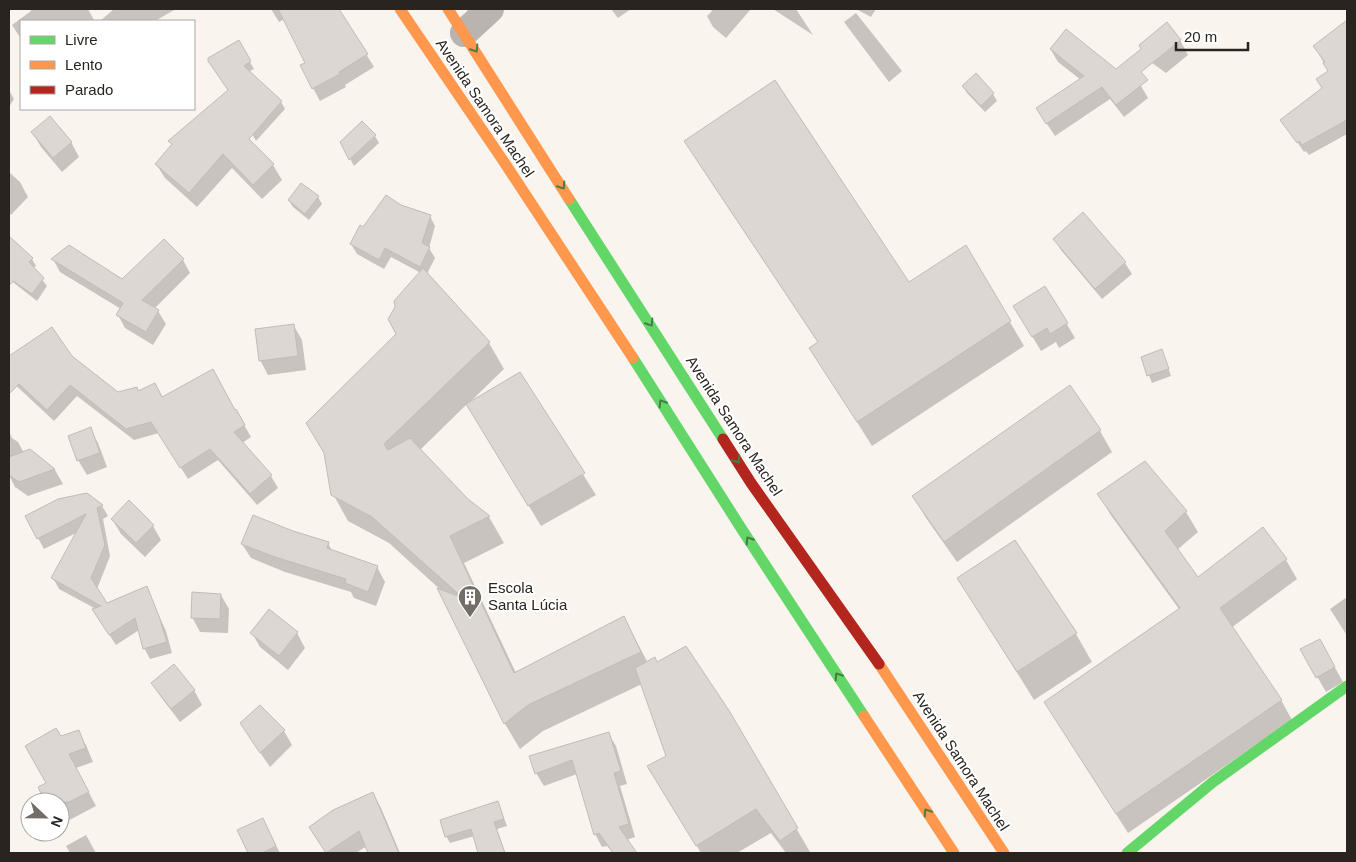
<svg xmlns="http://www.w3.org/2000/svg" width="1356" height="862" font-family="Helvetica,sans-serif">
	<rect width="100%" height="100%" fill="#faf4ee"/>
	<!-- shadow -->
	<path fill="#0003" d="M30 9H88L94 20 21 21V39L12 25 31 11Z
		M114 9H176L155 21H100Z
		M271 9H304L306 12 311 9H338L374 67 345 85 346 87 320 101 313 88 306 63 284 19 279 22Z
		M611 9H631L618 18Z
		M710 9H751L726 38 713 27 707 16 712 11Z
		M773 9H796L813 35Z
		M856 9H876L871 17Z
		M856 13 902 71 889 82 844 22Z
		M1347 21V134L1309 155 1306 151 1304 152 1282 120 1323 89 1329 72 1315 47Z
		M1062 36 1141 86 1148 98 1124 117 1110 99 1055 136 1045 121 1081 80 1058 62 1051 50Z
		M1180 40 1188 55 1166 73 1148 60Z
		M238 42 254 69 248 72 281 102 285 109 256 141 229 92Z
		M963 86 993 94 997 101 985 112 967 93Z
		M9 90 14 99 9 107Z
		M33 133 71 142 79 157 62 172 41 147Z
		M241 133 273 165 282 180 262 199 232 168 197 207 165 178 156 164 172 145 170 141Z
		M375 136 379 143 354 166 341 142Z
		M686 141 909 284 966 247 1024 346 872 446 811 349 819 344 700 165Z
		M9 172 20 182 28 197 11 215 9 212Z
		M318 197 322 204 309 220 293 207 289 201Z
		M400 206 430 216 435 226 429 248 435 258 427 274 489 343 504 369 470 402 519 373 596 495 541 526 467 404 420 450 467 500 489 517 504 543 464 563 516 673 624 618 648 663H657L729 712 810 852 809 853H786L771 833 737 853H701L663 790 667 756 642 684 543 731 520 749 505 724 440 591 443 592 389 543 348 521 333 494 398 334 421 273 391 257 384 269 357 254 351 244 364 228Z
		M9 237 32 259 36 266 33 268 47 286 37 301 9 279Z
		M1054 239 1125 263 1132 274 1102 299 1061 250Z
		M53 259 122 281 183 260 190 273 154 309 158 311 166 324 153 345 125 328 118 315 121 309 60 272Z
		M1045 287 1075 338 1059 348 1056 342 1041 351 1014 306Z
		M294 326 302 340 306 370 268 375 260 360Z
		M52 328 71 357 118 393 136 388 139 392 155 384 163 398 236 411 251 437 242 443 271 476 278 488 257 505 218 460 188 479 159 433 134 440 77 396 54 421 9 379V357Z
		M1142 358H1165L1171 376 1152 383Z
		M1069 387 1100 431 1112 452 957 562 926 518 914 497Z
		M90 429 98 443 107 467 87 475 78 460Z
		M9 431 12 438 18 442 24 453 30 451 55 470 63 484 28 496 15 487 9 475Z
		M1145 463 1186 512 1198 532 1177 550 1197 578 1286 560 1297 579 1231 628 1281 700 1292 720 1128 833 1045 702 1179 609 1110 514 1099 494Z
		M87 494 102 506 108 516 103 519 110 556 97 589 107 605 146 588 166 631 172 653 150 659 144 648 139 630 116 645 100 621 96 609 59 589 53 578 78 532 44 549 38 538Z
		M112 519 153 526 161 540 145 557 121 534Z
		M293 533 328 543 332 551 377 567 385 582 376 606 354 598 351 592 285 572 251 558 242 544Z
		M1015 542 1076 634 1092 662 1034 700 959 579Z
		M221 595 229 609 228 633 200 632 192 617Z
		M1347 597V633L1346 634 1330 609Z
		M252 633H297L305 648 288 670 260 647Z
		M1302 650 1328 655 1343 682 1326 692Z
		M152 683 194 690 202 705 180 722 161 697Z
		M284 731 292 745 270 767 250 738Z
		M78 732 86 745 93 762 76 768 96 806 60 825V802H47L48 783 61 738Z
		M608 733 616 746 627 784 620 786 635 837 626 840 635 853H613L607 846 602 847 595 834 577 774 544 786 536 773Z
		M373 794 381 808 400 853H370L367 846 356 853H327L319 841Z
		M498 803 507 826 497 829 505 853H484L478 835 450 843 446 836Z
		M262 819 270 834 280 853H250L239 830Z
		M86 835 96 853H70L66 846Z"/>
	<!-- building -->
	<path fill="#dcd7d2" stroke="#c2bcb8" d="M278 9H339L368 54 339 72 340 74 312 89 300 65 305 63Z
		M1347 20V120L1302 145 1299 141 1297 143 1280 120 1322 88 1316 79 1328 71 1323 63 1325 62 1313 46Z
		M1167 22 1181 40 1141 72 1148 80 1116 105 1102 87 1046 124 1036 108 1084 76 1050 49 1066 29 1116 69 1141 49 1139 45Z
		M239 40 251 61 244 66 282 101 249 139 274 164 253 185 223 154 189 193 155 164 172 144 168 141 228 90 208 61V58Z
		M976 73 994 93 981 106 962 86Z
		M775 80 909 282 966 245 1011 321 857 422 809 348 818 342 684 141Z
		M50 116 72 142 53 158 31 132Z
		M362 121 376 135 349 160 340 142Z
		M301 183 319 196 305 214 288 200Z
		M386 195 401 205 431 215 422 243 430 247 420 267 385 248 379 260 350 244 360 225 363 227Z
		M1083 212 1126 262 1095 289 1053 239Z
		M9 236 33 258 29 262 44 278 32 294 13 281 9 286Z
		M164 239 184 259 142 300 159 310 146 332 116 315 123 303 51 259 69 245 122 279Z
		M423 268 490 342 384 444 388 450 410 438 468 499 490 516 450 536 514 673 624 616 641 652 528 705 504 724 437 588 463 598 372 517 331 495 324 453 306 423 396 334 388 319 395 307 394 301Z
		M1045 286 1068 323 1050 334 1047 328 1032 337 1013 306Z
		M294 324 298 356 259 361 255 329Z
		M52 327 72 356 118 392 137 387 138 391 155 383 162 397 213 369 235 410 236 409 245 425 234 432 272 475 250 494 210 449 180 468 151 422 126 429 70 385 47 410 19 384 9 394V356Z
		M1162 349 1169 369 1147 376 1141 357Z
		M520 372 585 473 528 506 466 404Z
		M1070 385 1101 430 944 542 912 496Z
		M91 427 100 453 77 461 68 436Z
		M30 449 55 469 19 482 9 475V457Z
		M1145 461 1187 511 1165 531 1198 577 1263 527 1287 559 1220 608 1282 700 1116 814 1044 702 1180 608 1097 494Z
		M87 493 103 505 97 508 105 545 91 578 107 603 147 586 160 619 167 642 143 649 135 618 109 635 92 609 101 606 51 578 86 514 37 539 25 516 58 499Z
		M129 500 154 525 136 543 111 519Z
		M253 515 293 531 329 542 327 548 378 566 368 592 345 583 346 579 275 557 241 544Z
		M1015 540 1077 633 1017 672 957 578Z
		M192 592 221 594 220 619 191 618Z
		M269 609 298 632 279 656 250 633Z
		M1320 639 1335 667 1316 678 1300 649Z
		M686 646 730 712 798 828 780 841 756 809 696 846 647 766 666 756 635 668 655 657 657 662Z
		M174 664 195 690 171 709 151 683Z
		M260 705 285 730 260 753 240 723Z
		M56 728 61 736 79 730 86 748 69 754 89 792 69 802H45L38 787 46 783 25 746Z
		M609 732 621 771 614 773 629 824 619 827 637 853H613L599 833 594 835 572 760 535 774 529 756Z
		M373 792 399 853H368L359 831 326 853 309 827 333 810Z
		M498 801 504 819 494 822 505 853H478L471 829 445 837 440 820Z
		M263 818 276 846 262 853H248L237 830Z"/>
	<g fill="none" stroke-linecap="round" stroke-linejoin="round">
		<!-- street -->
		<path stroke="#b9b4b0" stroke-width="28" d="M464 33 490 9"/>
		<!-- fast -->
		<path stroke="#63d668" stroke-width="11" d="M569 199 723 439
			M633 358 741 528 864 716
			M1127 853 1213 782 1347 686"/>
		<!-- slow -->
		<path stroke="#ff974d" stroke-width="11" d="M400 9 502 159 633 358
			M448 9 569 199
			M879 664 1004 853
			M864 716 954 853"/>
		<!-- jam -->
		<path stroke="#b3261e" stroke-width="11" d="M723 439 751 483 879 664"/>
	</g>
	<!-- one-way arrows -->
	<defs><path id="oneway-chevron" d="M-2-3.5L2.5 0L-2 3.5" fill="none" stroke-width="1.6" stroke-linecap="round" stroke-linejoin="round" transform="scale(1.25)"/></defs>
	<g stroke="#467d44">
		<use href="#oneway-chevron" transform="translate(475 49) rotate(57)"/>
		<use href="#oneway-chevron" transform="translate(562 186) rotate(57)"/>
		<use href="#oneway-chevron" transform="translate(650 323) rotate(57)"/>
		<use href="#oneway-chevron" transform="translate(662 403) rotate(-122)"/>
		<use href="#oneway-chevron" transform="translate(737 460) rotate(57)"/>
		<use href="#oneway-chevron" transform="translate(749 540) rotate(-123)"/>
		<use href="#oneway-chevron" transform="translate(838 676) rotate(-123)"/>
		<use href="#oneway-chevron" transform="translate(927 812) rotate(-123)"/>
	</g>
	<!-- icons -->
	<defs>
		<g id="building-pin" transform="scale(1.25)"><path d="M0 17L-7.5 6A9.5 9.5 0 1 1 7.5 6Z" fill="#726d67" stroke="#fff"/><path d="M-4-6H4V6H1V3H-1V6H-4ZM-2.5-4.3h1.7v1.8h-1.7ZM.8-4.3h1.7v1.8H.8ZM-2.5-1h1.7V.8h-1.7ZM.8-1h1.7V.8H.8Z" fill="#fff"/></g>
	</defs>
	<g fill-rule="evenodd">
		<use href="#building-pin" x="470" y="597"/>
	</g>
	<g text-anchor="middle" stroke-width="4" stroke-linejoin="round" paint-order="stroke">
		<!-- street labels -->
		<g font-size="15" fill="#29241f" stroke="#fff">
			<text transform="translate(485 108) rotate(56)" y="5">Avenida Samora Machel</text>
			<text transform="translate(734 426) rotate(57)" y="5">Avenida Samora Machel</text>
			<text transform="translate(961 761) rotate(57)" y="5">Avenida Samora Machel</text>
		</g>
		<!-- poi labels -->
		<g font-size="15" fill="#29241f" stroke="#fff" text-anchor="start">
			<text x="488" y="593">Escola<tspan x="488" dy="17">Santa Lúcia</tspan></text>
		</g>
	</g>
	<!-- border -->
	<rect width="1356" height="862" fill="none" stroke="#29241f" stroke-width="20"/>
	<!-- legend -->
	<rect x="20" y="20" width="175" height="90" fill="#ffffff" stroke="#a9a7a5"/>
	<rect x="30" y="36" width="25" height="8" fill="#63d668" stroke="#a9a7a5"/>
	<text x="65" y="45" font-size="15" fill="#29241f">Livre</text>
	<rect x="30" y="61" width="25" height="8" fill="#ff974d" stroke="#a9a7a5"/>
	<text x="65" y="70" font-size="15" fill="#29241f">Lento</text>
	<rect x="30" y="86" width="25" height="8" fill="#b3261e" stroke="#a9a7a5"/>
	<text x="65" y="95" font-size="15" fill="#29241f">Parado</text>
	<!-- north arrow -->
	<g transform="translate(45 817) rotate(112)"><circle r="24" fill="#ffffff" stroke="#a9a7a5"/>
	<path d="M0-4L9 19L0 12L-9 19Z" fill="#726d67"/>
	<text y="-8" font-size="14" font-weight="bold" text-anchor="middle" fill="#29241f">N</text>
	</g>
	<!-- scale -->
	<path d="M1176 42v8h72v-8" fill="none" stroke="#29241f" stroke-width="2.5"/>
	<text x="1184" y="42" font-size="15" fill="#29241f" stroke="#ffffff" stroke-width="4" paint-order="stroke">20 m</text>
</svg>
